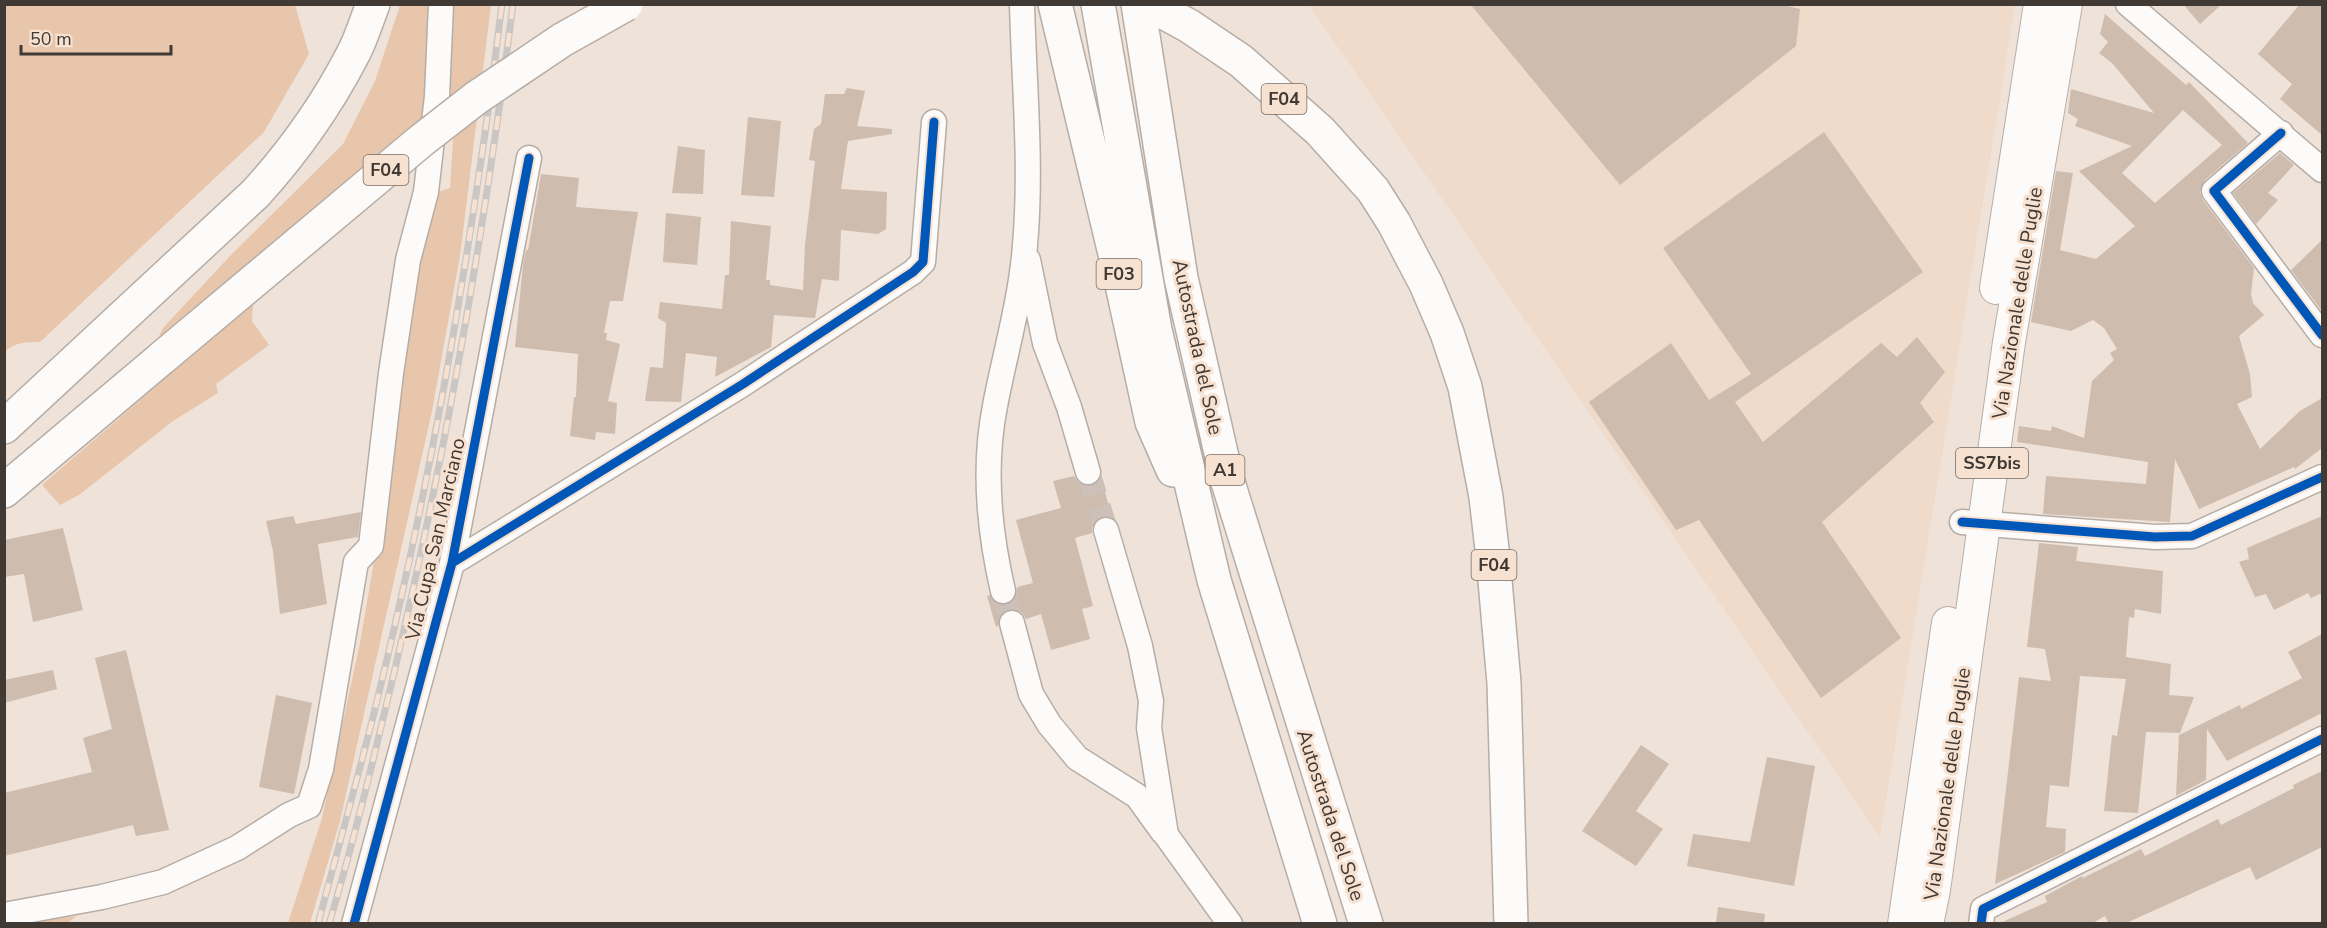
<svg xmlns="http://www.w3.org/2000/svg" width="2327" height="928" font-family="'Nunito Sans',sans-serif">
	<rect width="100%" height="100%" fill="#efe2d9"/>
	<!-- built -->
	<path fill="#f0dbcb" d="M1309 5H2015L1880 837Z"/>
	<!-- green -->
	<path fill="#e8c6ac" d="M5 4 295 5 309 54 264 132 40 342C27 342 14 342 5 352Z
		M400 5H491L460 256 432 411 340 821 310 923H288L322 818 360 643 383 509 409 292 432 194 450 188 456 93 256 257 252 321 269 345 216 384 218 393 173 421 79 495 60 505 42 485 160 383 183 360 161 343 159 336 163 328 229 257 343 144 375 81Z
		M77 916 67 923H25H26Z"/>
	<!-- building -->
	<path fill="#cebcae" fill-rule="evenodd" d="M1470 4H1779L1800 9 1796 46 1620 185Z
		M2183 4H2222L2200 24Z
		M2300 4H2322V135L2280 99 2292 84 2258 54Z
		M2105 14 2186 85 2189 82 2248 143 2205 180 2200 192 2203 200 2254 268 2251 294 2253 303 2264 315 2239 336 2250 374 2252 397 2237 404 2260 449 2300 411 2322 398V448L2295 469 2294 467 2199 509 2175 459 2170 522 2043 514 2046 476 2146 484 2148 462 2017 442 2019 426 2051 431 2052 426 2084 438 2092 381 2114 360 2110 353 2117 349 2104 328 2093 320 2071 331 2031 322 2056 171 2073 173 2060 250 2096 259 2135 226 2079 171 2132 146 2075 126 2078 119 2068 113 2071 89 2154 113 2112 63 2099 53 2108 42 2100 34ZM2183 110 2222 145 2155 203 2122 173Z
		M847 88 865 91 857 126 892 129V134L848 141 841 189 887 192 886 229 878 234 841 230 839 281 822 279 815 318 774 315 771 347 715 377 717 357 686 353 681 402 645 401 650 367 663 368 666 323 658 318 660 302 722 309 725 275H729L731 221 771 226 766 280H770V285L803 290 805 245 815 161 809 160 814 129 821 124 825 94H844Z
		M748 117 781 121 774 197 741 195Z
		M1824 132 1923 272 1735 402 1763 442 1881 343 1897 357 1917 337 1945 372 1920 403 1934 422 1822 522 1901 638 1821 698 1699 520 1676 530 1589 402 1671 343 1709 400 1751 374 1663 248Z
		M678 146 705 150 703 194 672 193Z
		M2280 153 2294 165 2268 193 2278 200 2256 224 2233 193Z
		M541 174 579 178 576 207 638 212 623 301H610L604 333H607L606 340 620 344 608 401 617 403 615 434 596 432 595 440 570 436 574 397H576L578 354 515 347 523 264 526 250H528Z
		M666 213 701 217 697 265 663 262Z
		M2322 240V311L2291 270Z
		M1074 476 1079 483 1085 486 1093 485 1101 478 1112 517H1101L1092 526V533L1075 538 1093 606 1082 609 1090 639 1051 650 1041 614 1026 619 1022 613 1016 609H1008L1002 613 998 626 996 627 987 596 990 595 998 604 1007 605 1016 596 1017 587 1033 583 1016 520 1061 508 1053 481Z
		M361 512 358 537 318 544 327 604 280 614 273 551 266 521 293 516 296 524Z
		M2322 516V593L2311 598 2308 593 2274 610 2266 594 2255 597 2239 562 2249 559 2247 548Z
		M63 528 83 610 33 622 24 574 4 577V540Z
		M2039 543 2078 547 2076 561 2163 571 2161 614 2135 609 2134 618 2129 617 2126 657 2171 664 2169 695 2194 697 2180 733 2146 732 2138 813 2104 811 2112 735 2117 736 2126 679 2080 676 2069 787 2050 785 2046 827 2066 829 2065 852 1995 884 2019 677 2051 681 2045 649 2027 647Z
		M2322 634V713L2227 761 2207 729 2206 780 2176 796 2179 735 2240 705 2241 709 2302 678 2288 652Z
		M126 650 169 830 136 836 133 825 4 856V793L92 772 83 738 112 729 95 658Z
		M53 670 57 689 4 703V680Z
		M276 695 312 703 294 794 259 787Z
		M1641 745 1669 764 1636 811 1663 829 1636 866 1582 831Z
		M1767 757 1815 766 1794 886 1687 866 1693 834 1750 842Z
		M2322 771V847L2256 880 2250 867 2124 924H2109L2105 916 2091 924H1998L2047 902 2045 896 2082 876 2083 878 2141 849 2145 856 2218 819 2221 825 2294 788 2293 785Z
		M1718 907 1765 914 1764 924H1716Z"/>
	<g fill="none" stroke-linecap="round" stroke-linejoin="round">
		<!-- minor-tunnel -->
		<path stroke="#ccc0b8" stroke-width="24" stroke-dasharray="24 12" stroke-linecap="butt" d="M1088 472 1106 530
			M1003 591 1012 623"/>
		<!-- minor casing -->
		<g stroke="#b6ada6" stroke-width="27">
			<path id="minor" d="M2128 4 2322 170
				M2281 133 2214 191 2322 335
				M1028 260 1045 343 1069 407 1088 472
				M1962 522 2155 537 2192 536 2322 477
				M1106 530 1140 646 1151 701 1149 728 1166 835 1230 924
				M452 563 743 384 913 272 923 262 934 122
				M1003 591C989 531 983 467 995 406 1005 353 1021 300 1025 245 1032 166 1024 84 1022 4
				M1012 623 1031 694 1049 724 1077 758 1137 796 1163 832
				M4 915 102 897 163 882 237 848 289 815 309 806 321 769 356 562 371 546 391 373 408 260 426 192 437 96 441 4
				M354 924 452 563 529 158
				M1981 924 1983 909 2322 739"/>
		</g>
		<!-- major casing -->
		<g stroke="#b6ada6" stroke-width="34">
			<path id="major" d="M1996 288 2040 4
				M1904 924 1948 623
				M1927 924 1934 890 2009 342 2066 4"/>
		</g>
		<!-- highway casing -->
		<g stroke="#b6ada6" stroke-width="36">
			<path id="highway" d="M1055 4 1117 262 1152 422 1173 470
				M1098 4 1155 330 1214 580 1320 924
				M1138 4 1181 278 1227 479 1366 924
				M1149 4 1189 26 1241 61 1320 131 1373 190 1394 223 1426 284 1447 333 1465 387 1486 497 1493 558 1504 683 1511 924
				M4 427 256 193C295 150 325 108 352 56 361 40 366 22 373 4
				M4 491 163 357"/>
		</g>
		<!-- minor -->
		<use href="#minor" stroke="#fdfbf9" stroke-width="24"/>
		<!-- major -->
		<use href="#major" stroke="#fdfbf9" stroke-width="32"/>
		<!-- highway -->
		<use href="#highway" stroke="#fdfbf9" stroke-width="33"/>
		<!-- rail casing -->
		<g stroke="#c9c6c4" stroke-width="7">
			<path id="rail" d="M318 924C337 852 357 781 375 709 432 478 473 241 502 4
				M329 924C354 841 374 757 394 673 446 452 485 229 513 4"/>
		</g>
		<!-- rail -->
		<use href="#rail" stroke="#f7e1d1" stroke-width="4.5" stroke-dasharray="14" stroke-linecap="butt"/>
		<!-- highway-bridge casing -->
		<g stroke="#b6ada6" stroke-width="36" stroke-linecap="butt">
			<path id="highway-bridge" d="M163 357 422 140 476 98 562 40 626 4"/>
		</g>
		<!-- highway-bridge -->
		<use href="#highway-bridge" stroke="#fdfbf9" stroke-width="33"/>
		<!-- cycleway casing -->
		<g stroke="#f7e1d1" stroke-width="13">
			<path id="cycleway" d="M2281 133 2214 191 2322 335
				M1962 522 2155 537 2192 536 2322 477
				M452 563 743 384 913 272 923 262 934 122
				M354 924 452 563 529 158
				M1981 924 1983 909 2322 739"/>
		</g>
		<!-- cycleway -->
		<use href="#cycleway" stroke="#0057b8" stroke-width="9"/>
	</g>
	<g text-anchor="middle" stroke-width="6" stroke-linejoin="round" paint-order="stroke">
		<!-- shield labels -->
		<g fill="#f7e1d1" stroke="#786b62" stroke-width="1.5">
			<rect x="1261.5" y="84" width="45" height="30" rx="4.5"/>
			<rect x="363.5" y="155" width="45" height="30" rx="4.5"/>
			<rect x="1096.5" y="259" width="45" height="30" rx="4.5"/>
			<rect x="1956" y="448" width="72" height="30" rx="4.5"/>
			<rect x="1205.5" y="455" width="39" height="30" rx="4.5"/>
			<rect x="1471.5" y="550" width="45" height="30" rx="4.5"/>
		</g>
		<g font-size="18" font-weight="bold" fill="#413933">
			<text x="1284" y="105">F04</text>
			<text x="386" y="176">F04</text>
			<text x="1119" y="280">F03</text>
			<text x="1992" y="469">SS7bis</text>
			<text x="1225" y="476">A1</text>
			<text x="1494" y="571">F04</text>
		</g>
		<!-- street labels -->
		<g font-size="20" fill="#413933" stroke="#f7e1d1">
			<text transform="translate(2017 303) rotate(-81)" y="7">Via Nazionale delle Puglie</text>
			<text transform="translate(1198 347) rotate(78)" y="7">Autostrada del Sole</text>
			<text transform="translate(435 539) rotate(-77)" y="7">Via Cupa San Marciano</text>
			<text transform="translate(1947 784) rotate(-82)" y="7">Via Nazionale delle Puglie</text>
			<text transform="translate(1331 815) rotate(72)" y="7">Autostrada del Sole</text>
		</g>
	</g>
	<!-- border -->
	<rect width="2327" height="928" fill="none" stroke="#413933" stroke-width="12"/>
	<!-- scale -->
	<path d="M21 45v9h150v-9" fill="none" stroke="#413933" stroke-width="3"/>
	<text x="30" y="45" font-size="18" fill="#413933" stroke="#f7e1d1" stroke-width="4.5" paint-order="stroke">50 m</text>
</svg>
